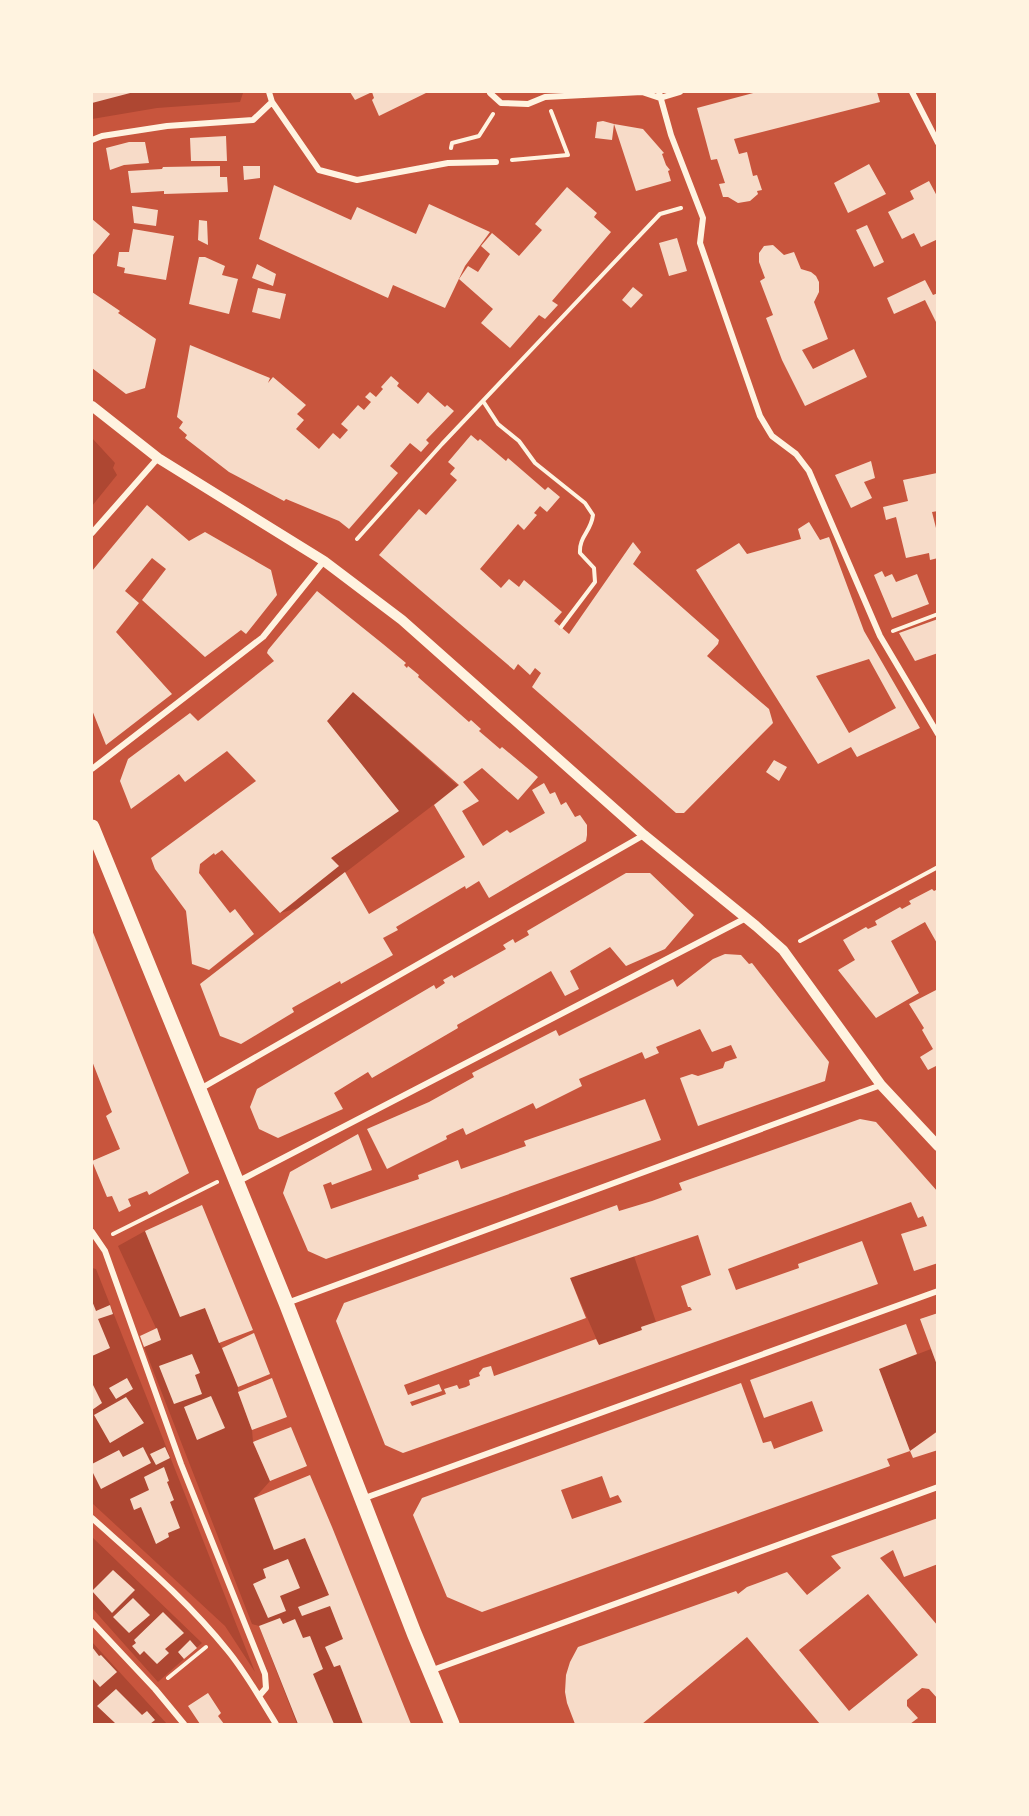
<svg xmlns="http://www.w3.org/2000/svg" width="1029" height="1816" font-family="'IBM Plex Sans',sans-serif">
	<rect width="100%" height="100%" fill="#c8553d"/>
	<!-- green -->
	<path fill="#ae4732" d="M92 92H243V93L240 102 157 108 92 119Z
		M92 438 115 463 113 468 117 475 92 506Z
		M353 692 458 786 299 908 280 913 296 901 331 858 398 811 327 721Z
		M145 1231 205 1308 238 1387V1392L252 1430 253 1442 270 1481 254 1499 305 1538 329 1595 343 1639 340 1665 363 1724H297L259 1626 252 1624 144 1347 161 1339 118 1246Z
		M634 1256 656 1322 641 1327 642 1330 599 1345 570 1278Z
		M92 1268 96 1269 255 1672 225 1626 92 1503Z
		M931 1349 937 1365V1431L910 1451 879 1369Z
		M92 1537 202 1643 158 1682 92 1608Z
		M92 1642 167 1724H92Z"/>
	<!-- building -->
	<path fill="#f7dbc8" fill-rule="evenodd" d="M92 92H134L92 103Z
		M350 92H428L379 116 372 100 374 98 372 92 355 100Z
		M757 92H877L880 102 734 139 739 154 747 152 753 176 757 175 762 190 757 191 758 194 750 201 738 203 728 197H723L719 184 725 183 717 159 711 160 697 108Z
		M603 121 614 124 612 140 595 138 597 122Z
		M614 124 643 129 664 153 662 154 666 165 670 170 668 171 671 181 636 191Z
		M226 136 227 161H191L190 138Z
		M129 142H145L149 163 124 165 110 170 106 148Z
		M869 164 886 194 848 213 834 183Z
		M220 166V177H227L228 192 164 194V191L131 193 128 171 162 169 163 167Z
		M243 166H260V178L244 180Z
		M929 181 938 198V239L921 247 914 233 902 239 888 212 914 199 910 191Z
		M274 185 351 220 357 207 416 234 429 204 490 232 465 266 445 308 393 285 388 298 259 239Z
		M567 187 597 213 594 217 611 232 552 301 558 305 545 319 539 315 510 348 481 323 493 309 459 279 468 266 478 272 490 254 481 246 492 233 519 256 542 230 535 224Z
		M132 206 158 210 156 226 134 223Z
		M92 219 110 234 92 256Z
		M199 220 207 221 208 245 198 240Z
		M867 225 884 262 874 267 856 230Z
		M133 229 174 236 166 280 124 273 125 268 117 266 119 252H129Z
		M677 238 687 271 669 276 659 243Z
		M773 245 784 255 794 252 801 269 811 272 816 276 819 282V292L814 302 828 339 802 350 813 369 854 349 867 377 805 406 782 360 766 318 773 315 760 281 765 278 759 262V253L764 246Z
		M199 257H205L225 266 222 275 238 279 229 314 189 304Z
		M257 264 276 274 273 286 252 278Z
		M925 280 933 295 938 293V326L925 300 894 314 887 298Z
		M633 287 643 295 631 308 622 300Z
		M258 288 286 294 280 319 252 312Z
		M92 292 120 311 118 313 156 339 145 388 126 394 92 368Z
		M190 345 270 378 268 383 273 377 306 405 297 414 304 420 296 429 319 449 333 433 340 439 348 430 341 424 358 405 364 410 371 402 365 397 370 392 376 397 383 389 381 387 391 376 399 383 397 386 418 404 428 392 445 407 447 405 454 411 426 440 429 443 421 452 410 443 390 466 398 473 349 529 339 521 286 499 284 501 229 472 185 438 187 435 179 428 183 422 177 417Z
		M471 435 478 441 480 439 506 461 508 458 545 490 548 487 560 497 547 512 540 506 534 513 537 515 524 530 518 524 480 569 501 588 509 579 519 587 524 580 562 612 554 621 569 634 633 542 641 552 633 564 719 640 718 644 707 656 769 709 773 723 684 813H676L532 687 541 673 535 668 530 675 518 664 514 670 379 555 419 509 426 515 457 480 450 474 455 468 448 462Z
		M871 461 875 478 864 482 872 498 851 508 835 475Z
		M937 473 938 511 932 512 936 528H938V558L930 560 929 553 906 558 896 517 886 520 883 507 908 501 903 480Z
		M147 505 189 541 205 532 271 570 277 595 246 634 241 630 205 657 142 600 166 569 152 558 125 591 139 603 116 632 172 694 106 745 92 710V571Z
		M809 522 820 540 829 537 864 631 920 728 857 757 851 747 818 764 696 570 739 543 747 554 801 539 798 529ZM869 659 896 708 849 733 816 676Z
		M882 571 885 577 892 574 896 582 917 574 929 604 892 618 874 575Z
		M317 591 383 644 406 663 404 665 407 668 408 666 419 675 418 677 469 722 471 720 481 729 479 731 500 749 502 747 538 777 518 800 482 768 463 782 479 801 462 811 483 846 507 830 510 833 545 813 532 790 544 783 550 794 555 792 561 805 566 802 575 817 580 815 587 825V835L586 841 489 898 479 881 466 889 465 886 396 927 398 930 383 938 393 955 341 984 340 981 292 1008 294 1012 241 1044 220 1036 200 984 345 872 369 914 465 857 434 805 459 785 353 692 327 721 399 811 331 858 339 866 280 913 222 850 215 855 214 853 200 864 199 873 230 913 235 909 254 934 209 970 192 964 186 911 155 869 151 858 256 781 227 751 185 782 179 774 131 809 120 781 128 759 190 713 198 721 274 661 267 653 268 650Z
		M938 619V653L915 661 899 633Z
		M774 760 787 767 779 781 766 772Z
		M626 873H650L694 915 665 949 626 966 610 947 570 971 579 989 565 996 551 971 457 1025 458 1028 410 1056 372 1078 368 1072 334 1093 343 1109 278 1138 259 1129 250 1107 257 1089 434 985 436 989 445 983 443 980 452 975 454 978 506 949 503 945 513 939 515 943 529 935 527 931Z
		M932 889 934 891 938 889V945L925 922 891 941 919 993 876 1018 838 970 855 960 843 940 866 927 868 929 877 925 875 921 900 907 902 909 911 904 909 901Z
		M92 930 189 1173 149 1195 147 1191 128 1199 131 1206 119 1212 112 1196 107 1197 92 1161 120 1149 106 1116 112 1112 92 1061Z
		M725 954 741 955 749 964 752 963 829 1062 825 1081 698 1126 680 1078 692 1074 698 1076 723 1068 725 1062 737 1058 731 1045 712 1052 700 1029 656 1047 659 1053 645 1059 642 1052 579 1079 582 1086 536 1109 533 1103 466 1135 463 1128 446 1136 447 1139 387 1169 367 1129 429 1102 474 1077 472 1073 556 1030 559 1036 673 979 677 987 713 959Z
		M938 989V1065L928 1070 920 1057 933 1049 922 1030 924 1028 909 1004Z
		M645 1099 661 1140 326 1259 308 1251 283 1193 290 1172 358 1134 372 1170 332 1185 331 1182 323 1185 331 1209 419 1179 418 1175 458 1160 461 1169 526 1146 524 1141Z
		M860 1119 876 1122 938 1192V1263L914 1271 901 1234 927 1226 923 1216 918 1218 911 1202 728 1269 736 1290 799 1268 798 1264 862 1241 878 1284 403 1453 385 1445 336 1321 344 1303 617 1205 619 1211 652 1201 682 1190 679 1183ZM698 1235 711 1275 681 1286 688 1307H690L692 1310 641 1327 642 1330 599 1345 596 1339 494 1376 491 1366 483 1368 479 1373 480 1376 469 1380 470 1385 466 1387 459 1389 457 1385 444 1389 446 1394 412 1406 410 1402 442 1391 439 1384 408 1395 404 1385 586 1318 570 1278Z
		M202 1205 253 1330 219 1343 205 1308 180 1317 145 1231Z
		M92 1301 96 1311 110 1305 113 1314 98 1319 110 1348 92 1356Z
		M938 1313V1365H937L920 1319Z
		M906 1324 917 1354 879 1369 910 1451 887 1459 890 1466 482 1612 447 1597 413 1515 422 1498 741 1383 763 1443 771 1441 774 1449 823 1431 812 1401 764 1418 750 1380ZM602 1476 610 1498 618 1495 622 1502 572 1519 561 1490Z
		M157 1328 161 1340 144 1347 140 1336Z
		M254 1333 270 1374 238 1387 222 1348Z
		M192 1354 200 1373 195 1375 202 1394 174 1404 159 1366Z
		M127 1378 133 1389 116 1399 109 1388Z
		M272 1378 287 1417 252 1430 238 1392Z
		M92 1383 102 1403 92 1410Z
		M211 1396 225 1428 197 1440 184 1407Z
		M126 1397 144 1423 110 1443 94 1415Z
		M291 1427 307 1466 270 1481 253 1442Z
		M938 1431V1450L913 1458 910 1451Z
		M143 1447 151 1463 101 1489 92 1471V1464L119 1450 123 1457Z
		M165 1447 170 1458 156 1465 150 1454Z
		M164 1467 169 1481 167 1482 174 1500 170 1502 180 1528 168 1533 169 1537 156 1544 141 1507 134 1510 130 1499 149 1490 144 1477Z
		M310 1475 332 1527 411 1724H363L340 1665 334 1667 325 1647 343 1639 330 1606 302 1616 298 1607 329 1595 305 1538 274 1550 254 1498Z
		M938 1518V1564L904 1577 893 1550 880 1558 938 1626V1699L929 1689 922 1688 907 1700V1706L918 1718 910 1724H820L747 1637 642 1724H575L567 1703 565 1692 566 1675 570 1662 578 1647 736 1591 738 1594 747 1587 787 1572 807 1595 841 1568 831 1556ZM868 1594 918 1655 849 1711 799 1650Z
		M288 1559 300 1588 280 1596 286 1611 268 1618 253 1584 266 1578 263 1569Z
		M113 1570 135 1590 112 1613 92 1591Z
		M133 1598 150 1615 129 1633 113 1617Z
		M163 1612 184 1633 165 1649 169 1653 157 1664 144 1651 140 1655 132 1646 136 1643 134 1640Z
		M280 1618 283 1624 295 1619 303 1638 310 1636 323 1669 313 1674 334 1724H298L259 1626Z
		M190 1640 197 1648 184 1659 178 1652Z
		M92 1647 99 1656 101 1655 117 1672 100 1687 92 1678Z
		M116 1689 142 1715 147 1711 155 1720 150 1724H113L115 1723 97 1706Z
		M208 1693 221 1713 218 1716 224 1724H200L188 1706Z"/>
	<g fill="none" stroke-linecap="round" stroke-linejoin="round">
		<!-- path -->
		<path stroke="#fff3e0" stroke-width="4" d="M451 148 452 143 479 136 493 114
			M512 160 568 155 551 111
			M483 401 498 424 519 441 535 463 585 503 593 515C591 532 579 536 580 553L594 568 595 582 561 627
			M357 539 442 444 660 214 681 208
			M893 631 938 614
			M800 941 938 867
			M113 1234 217 1182
			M168 1678 206 1647"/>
		<!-- minor -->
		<path stroke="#fff3e0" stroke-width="6" d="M659 92 671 135 703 218 700 243 760 416 772 436 796 454 809 471 880 636 938 734
			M912 92 938 143
			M490 93 501 103 528 104 545 97 642 92 660 98
			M660 98 680 92
			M272 102 319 170 357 180 448 163 496 162
			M92 140 102 136 167 126 253 120 272 102 269 92
			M92 533 158 458
			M92 769 263 637 324 561
			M200 1089 644 835
			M237 1182 746 918
			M92 1232 105 1251 181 1464 265 1674 266 1688 259 1696
			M287 1303 881 1085
			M362 1499 938 1291
			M92 1518C139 1560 188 1601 228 1651 246 1673 261 1700 276 1724
			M92 1622 155 1689 184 1724
			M430 1671 938 1487"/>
		<!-- tertiary -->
		<path stroke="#fff3e0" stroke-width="10" d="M92 406 158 458 324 561 402 620 644 835 756 926 783 950 881 1085 938 1146"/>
		<!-- primary -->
		<path stroke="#fff3e0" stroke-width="15" d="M92 827 286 1303 414 1633 452 1724"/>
	</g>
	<!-- border -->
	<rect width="1029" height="1816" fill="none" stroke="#fff3e0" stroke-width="186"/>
</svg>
